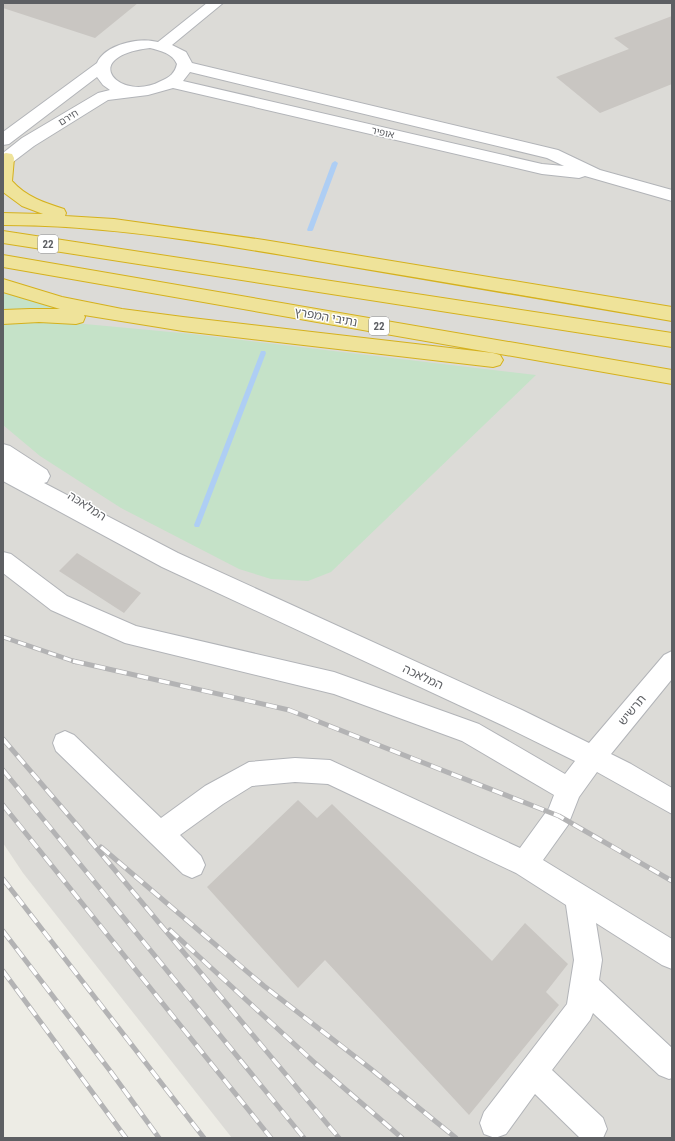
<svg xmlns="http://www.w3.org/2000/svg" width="675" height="1141" font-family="'Roboto Condensed','Noto Sans Hebrew',sans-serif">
	<rect width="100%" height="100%" fill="#edece5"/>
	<!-- industrial -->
	<path fill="#dcdbd7" d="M3 3H672V1138H232L23 873 3 843Z"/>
	<!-- green -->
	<path fill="#c5e2c8" d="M3 293 71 311 3 313Z
		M42 320 192 334 536 375 331 572 308 581 271 579 239 569 121 508 40 456 3 425V323Z"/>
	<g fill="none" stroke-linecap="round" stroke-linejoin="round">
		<!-- stream -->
		<path fill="#aecef4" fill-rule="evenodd" d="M335 161 338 163 313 230 312 231H308L307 230 332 163Z
			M261 351H265L266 353 200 525 199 527H195L194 525Z"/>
	</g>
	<!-- building -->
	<path fill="#c9c6c2" d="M3 3H138L95 38 3 8Z
		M672 16V84L600 113 556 77 629 49 614 38Z
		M77 553 141 593 124 613 59 571Z
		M298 800 317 818 332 804 492 961 525 923 568 964 546 992 559 1005 469 1115 325 960 298 988 207 887Z"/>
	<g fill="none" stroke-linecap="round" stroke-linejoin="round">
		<!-- minor casing -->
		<g stroke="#b2b4b8" stroke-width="2">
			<path id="minor" d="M207 3H223L172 45 186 52 192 63 558 150 600 170 672 190V201L585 176 579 178 542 174 173 88 148 95 108 100 34 146 9 165 3 166V153L22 138 98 93 110 90 103 85 97 77 9 144 3 145V132L97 63C105 44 140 37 158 42ZM150 48C161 51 172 53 177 64 175 73 170 77 161 81 121 103 76 57 150 48ZM190 72 547 158 564 166 542 164 183 81Z
				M3 444 10 446 47 470 50 476 47 482 44 483 178 553 522 710 589 743 664 655 672 651V679L611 754 631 764 672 788V814L597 772 579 797 568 825 543 860 672 939V969L662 965 596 923 602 960 599 980 672 1048V1078L669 1079 659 1075 593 1013 590 1020 552 1070 603 1118 607 1129 603 1138H580L535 1094 506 1134 495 1138 484 1134 480 1123 484 1112 567 1004 574 960 566 905 516 873 328 784 295 782 252 786 223 804 180 835 201 856 205 865 201 874 192 878 183 874 56 751 53 743 56 735 65 731 74 735 161 818 205 786 249 762 295 758 330 760 520 848 549 808 554 795 462 741 334 694 125 643 51 610 3 573V552L11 554 67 596 136 626 334 672 479 724 565 774 575 761 504 726 162 567 3 481Z"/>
		</g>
		<!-- highway casing -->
		<g stroke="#d5b11d" stroke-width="2">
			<path id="highway" d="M6 153 12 154 14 158 12 181C26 197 45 203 64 209L66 213 65 216 114 219 264 240 672 307V321C556 301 440 281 323 262 218 244 110 225 3 225V213L43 214 22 206 3 192V154Z
				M3 231 672 333V347L3 243Z
				M3 255 672 370V384L3 267Z
				M3 279 62 297 122 309 183 317 493 353 500 355 503 360 500 365 493 367 183 331 84 315 85 317 83 322 76 324 39 322 3 324V310L30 309H60L3 292Z"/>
		</g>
		<!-- minor -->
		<use href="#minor" fill="#fff" fill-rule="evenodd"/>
		<!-- highway -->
		<use href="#highway" fill="#efe39a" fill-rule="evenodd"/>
		<!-- rail-far1 casing -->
		<g stroke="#b3b3b4" stroke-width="4.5">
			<path id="rail-far1" d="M3 637 76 662"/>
		</g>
		<!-- rail casing -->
		<g stroke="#b3b3b4" stroke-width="5">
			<path id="rail" d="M73 661 289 710 559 816 672 881
				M3 739 83 832 339 1138
				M3 770 304 1138
				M3 805 271 1138
				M101 847 264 986 371 1069 456 1138
				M3 879 204 1138
				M170 930 315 1063 402 1138
				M3 931 111 1072 159 1138
				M3 971 126 1138"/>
		</g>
		<!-- rail-far1 -->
		<use href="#rail-far1" stroke="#fff" stroke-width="3" stroke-dasharray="8" stroke-linecap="butt"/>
		<!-- rail -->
		<use href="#rail" stroke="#fff" stroke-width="3.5" stroke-dasharray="11" stroke-linecap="butt"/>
	</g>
	<g text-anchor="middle" stroke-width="3" stroke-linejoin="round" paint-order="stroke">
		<!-- far-street labels -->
		<g font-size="10" fill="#5d5f63" stroke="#fff">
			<text transform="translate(68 117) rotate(-32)" y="4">חירם</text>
			<text transform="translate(383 132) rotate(13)" y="4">אופיר</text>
		</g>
		<!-- shield labels -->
		<g fill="#fff" stroke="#8e8f92" stroke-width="1">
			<rect x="38" y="235" width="20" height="18" rx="3"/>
			<rect x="369" y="317" width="20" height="18" rx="3"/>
		</g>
		<g font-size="11" font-weight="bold" fill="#5d5f63">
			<text x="48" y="248">22</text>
			<text x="379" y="330">22</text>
		</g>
		<!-- street labels -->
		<g font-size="12" fill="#5d5f63" stroke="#fff">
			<text transform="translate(326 317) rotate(10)" y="4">נתיבי המפרץ</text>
			<text transform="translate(87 506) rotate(33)" y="4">המלאכה</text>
			<text transform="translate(423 677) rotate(25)" y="4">המלאכה</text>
			<text transform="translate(632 710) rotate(-50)" y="4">תרשיש</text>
		</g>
	</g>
	<!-- border -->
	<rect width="675" height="1141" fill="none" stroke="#5d5f63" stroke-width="8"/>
</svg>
